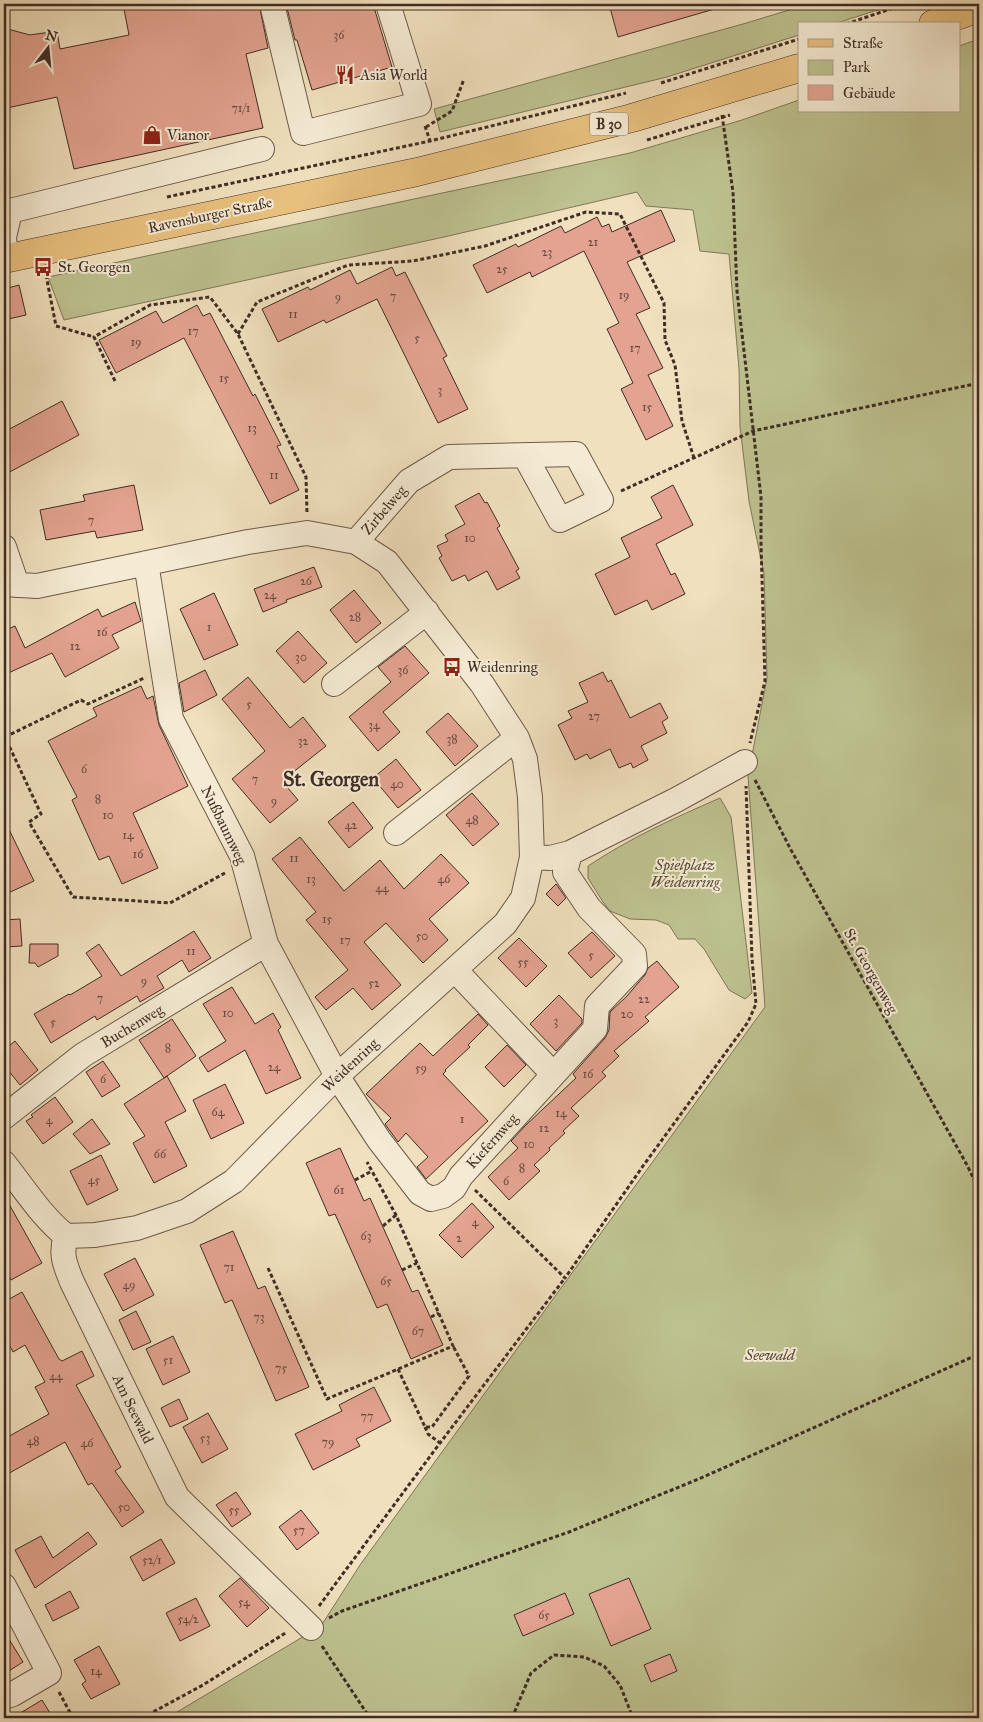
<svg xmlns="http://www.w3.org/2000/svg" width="983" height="1722" font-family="'IM FELL Great Primer',serif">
	<rect width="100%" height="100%" fill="#f0e0bd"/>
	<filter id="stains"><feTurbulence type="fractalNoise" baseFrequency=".004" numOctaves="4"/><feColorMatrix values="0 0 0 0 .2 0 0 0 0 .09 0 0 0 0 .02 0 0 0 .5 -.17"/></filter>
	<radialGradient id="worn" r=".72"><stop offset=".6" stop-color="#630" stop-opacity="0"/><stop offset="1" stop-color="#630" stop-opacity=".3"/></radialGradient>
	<!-- green -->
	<path fill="#bdc18f" stroke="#7e775a" d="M809 4H896L834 24H799V35L667 77 440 132 434 109 743 24Z
		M979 39V1718H167L321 1626 360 1565 765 1007 748 776 767 678 764 574 749 501 740 427 739 369 729 254 700 251 693 210 646 206 637 192 444 237 64 320 48 277 630 153 742 120 799 100V111H959V46Z
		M720 798 731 817 752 993 745 999 729 990 704 949 695 939H678L669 925 656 920 630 919 610 911 603 902 588 878V866C630 838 674 818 720 798Z"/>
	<!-- building -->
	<path fill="#e3a390" stroke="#402d25" d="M123 4H259L268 48 246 54 263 128 74 169 57 97 7 108 4 94V28L30 35 57 31 60 49 129 35Z
		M286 4H373L392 67 312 90 297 40H295Z
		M609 4H718V8L618 37Z
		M661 210 675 241 627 262 650 308 636 314 663 368 648 375 673 426 646 440 621 389 633 383 607 329 619 323 584 251 532 277 530 272 487 293 473 265 516 244 518 247 561 226 565 233 597 217 602 227 609 224 612 232Z
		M392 267 396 276 405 272 447 356 443 358 468 409 438 423 377 299 326 323 324 320 278 342 262 309 308 287 310 290 350 270 357 284Z
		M19 285 26 315 4 320V289Z
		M197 305 203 316 210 313 253 396 255 394 281 445 277 446 299 490 270 504 184 338 116 373 99 340 156 311 163 323Z
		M62 401 79 435 4 475V432Z
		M134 485 143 530 97 538 95 531 46 540 40 510 85 501 83 495Z
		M673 485 693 525 656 544 671 575 675 573 685 594 652 610 647 600 615 615 595 574 630 557 621 538 662 518 651 497Z
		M479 493 485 503 487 502 500 526 497 528 519 569 516 571 520 578 497 590 487 571 468 581 465 575 452 581 439 558 442 556 437 546 448 541 445 535 465 524 455 506Z
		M314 567 322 587 286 600 287 602 263 612 254 589Z
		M354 590 381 623 356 643 330 610Z
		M214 593 238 645 204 660 180 609Z
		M135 602 141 621 112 635 119 648 65 677 52 653 4 675V631L15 626 25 648 98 609 102 617Z
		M298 631 327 663 304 683 276 651Z
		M405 646 429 673 383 712 400 732 378 751 349 717 391 682 378 667Z
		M205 670 217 695 184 712 179 683Z
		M603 672 608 682 611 680 630 718 660 703 668 718 662 722 667 733 641 746 648 760 633 768 631 763 619 768 610 749 590 759 587 754 575 760 558 725 572 718 568 711 588 702 579 683Z
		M248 677 290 728 303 717 326 746 282 781 298 800 270 823 232 779 265 751 222 699Z
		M141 686 147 699 153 696 159 725 188 786 133 813 158 868 122 884 109 856 99 860 72 800 77 797 48 741 97 716 93 708Z
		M448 713 478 746 455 766 426 732Z
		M396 759 421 790 398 808 373 778Z
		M472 793 499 824 473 846 446 815Z
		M353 802 373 828 349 848 328 822Z
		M4 819 34 881 4 895Z
		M300 837 344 891 380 860 404 889 441 854 469 883 429 919 448 940 423 963 386 923 364 942 401 985 372 1010 353 988 326 1010 315 997 348 970 306 920 316 912 272 859Z
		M556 884 566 898 558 906 546 894Z
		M20 919 22 946 4 947V920Z
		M194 931 211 958 189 972 182 960 157 976 164 988 140 1002 137 996 97 1020 95 1016 51 1043 34 1014 69 994 70 995 102 976 86 953 99 944 121 976Z
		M592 932 615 956 591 978 568 953Z
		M519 938 547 966 526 987 498 958Z
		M30 944H58V956L38 967 35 963H29Z
		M657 961 679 987 645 1017 649 1021 614 1051 619 1056 602 1072 606 1076 571 1108 579 1116 563 1131 565 1133 549 1148 550 1150 534 1165 540 1171 509 1200 488 1177 518 1148 511 1141 526 1125 576 1078 573 1074 605 1038 609 1030 610 1012 627 996 645 975 648 968Z
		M232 987 255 1024 273 1013 281 1027 278 1030 301 1078 266 1094 245 1050 208 1072 199 1058 226 1041 203 1004Z
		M559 995 582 1019V1023L556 1051 530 1024Z
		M478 1014 488 1025 468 1045 470 1047 445 1070 446 1071 443 1074 488 1121 426 1179 417 1167 428 1157 406 1133 398 1142 385 1124 391 1118 366 1094 420 1043 433 1056Z
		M172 1019 196 1056 164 1078 139 1040Z
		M15 1041 38 1070 20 1085 4 1065V1050Z
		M507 1045 526 1065 504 1087 485 1067Z
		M103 1061 120 1086 102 1097 86 1072Z
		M167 1076 186 1111 165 1122 187 1166 154 1183 133 1143 145 1136 124 1104Z
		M225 1084 244 1123 211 1139 193 1100Z
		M55 1097 73 1122 43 1144 26 1121 33 1117 31 1115Z
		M92 1119 110 1144 90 1154 73 1134Z
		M340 1148 364 1201 370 1198 412 1292 418 1290 443 1345 411 1359 387 1304 377 1308 335 1214 329 1216 306 1163Z
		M101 1155 118 1190 87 1205 70 1171Z
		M4 1195 42 1263 11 1280 4 1267Z
		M472 1203 494 1227 462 1258 439 1235Z
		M233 1231 258 1289 265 1286 309 1387 276 1401 232 1300 225 1303 200 1245Z
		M135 1258 154 1295 123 1311 104 1274Z
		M22 1292 59 1359 62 1361 82 1351 94 1376 76 1385 121 1467 115 1471 144 1512 122 1527 92 1483 88 1485 65 1442 4 1476V1439L49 1414 35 1387 45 1382 25 1345 13 1352 4 1335V1302Z
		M136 1311 151 1342 133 1350 119 1320Z
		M173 1336 190 1372 163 1385 146 1349Z
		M374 1387 391 1421 356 1439 360 1446 313 1470 295 1434 342 1411 339 1405Z
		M179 1399 188 1419 170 1427 161 1408Z
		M208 1413 228 1449 202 1463 183 1427Z
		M236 1492 251 1514 232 1527 216 1505Z
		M301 1510 319 1533 297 1550 279 1527Z
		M88 1532 97 1544 35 1588 15 1550 41 1536 53 1558Z
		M161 1539 175 1563 143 1581 130 1557Z
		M240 1578 269 1608 247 1627 219 1596Z
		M629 1578 651 1629 611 1646 589 1594Z
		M70 1591 79 1608 53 1621 45 1605Z
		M565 1593 574 1614 523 1636 514 1615Z
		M196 1598 210 1626 180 1641 166 1613Z
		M4 1631 23 1662 4 1674Z
		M99 1646 120 1684 91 1699 82 1684 86 1681 74 1660Z
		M670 1654 677 1671 651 1682 644 1665Z
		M42 1700 53 1718H12Z"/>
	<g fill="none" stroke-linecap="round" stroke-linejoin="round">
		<!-- minor casing -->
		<g stroke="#6c5a4b" stroke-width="26">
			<path id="minor" d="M272 4 303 133 419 104 388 4
				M6 258 4 237 10 211 262 149
				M356 542 409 481 449 457 576 454 601 500 560 520 525 456
				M4 547 17 585
				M146 563 171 719 242 856 266 944 337 1076 379 1140 420 1193 431 1199 443 1196 454 1188 461 1176 595 1029 597 1006 635 966 634 954 589 908 565 872 570 853
				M4 584 37 586 248 542 307 533 356 542 387 562 482 684 517 738 525 759 530 797 532 857 523 898 505 924 337 1076 234 1181 187 1211 137 1228 95 1235 66 1236
				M334 684 427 612
				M396 833 517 738
				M532 857 550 858 570 853 676 800 745 762
				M455 970 553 1074
				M4 1117 83 1055 266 944
				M4 1163C24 1188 41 1216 66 1236
				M66 1236C60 1254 65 1265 72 1282L177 1497 311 1628
				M4 1586 49 1673 13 1694 4 1697"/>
		</g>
		<!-- major casing -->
		<g stroke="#402d25" stroke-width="29">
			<path id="major" d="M933 24 979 8
				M4 259 417 172 632 118 799 68"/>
		</g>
		<!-- path -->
		<path stroke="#402d25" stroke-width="3" stroke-dasharray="4 2.5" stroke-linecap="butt" d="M846 24 905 4
			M661 83 799 39
			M722 115 733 192 737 291 761 497V544L765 681 750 743
			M425 126 430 141
			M426 127 452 111 464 79
			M647 140 730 115
			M167 197 430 141 626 93
			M46 275 56 326 94 337
			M238 334 257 302 348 265 413 261 485 246 586 212 620 214 664 303 665 340 675 365 682 421 694 458
			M115 381 94 337 150 305 210 297 238 334 306 477 307 513
			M621 491 753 431 979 383
			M4 735 41 814 29 822 73 897 170 903 225 873
			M5 737 81 700 88 704 144 678
			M755 780 791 850 967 1165 979 1190
			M355 1180 372 1171
			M475 1190 565 1278 643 1166 748 1022 756 1004 752 959 746 786
			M383 1226 396 1215
			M268 1268 327 1399 453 1346 396 1215 367 1162
			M402 1270 417 1263
			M431 1317 439 1313
			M398 1369 425 1427H432L469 1376 453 1346
			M425 1427 428 1434 440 1443
			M319 1606 440 1443 565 1278
			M329 1618 342 1611 569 1532 701 1478 979 1354
			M322 1646 370 1718
			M59 1692 73 1718
			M142 1718 203 1685 287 1632
			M512 1718 531 1673 554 1655 584 1657 604 1666 620 1685 631 1713 630 1718
			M974 1718 979 1702"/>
		<!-- minor -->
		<use href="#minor" stroke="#f5ebd4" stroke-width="24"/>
		<!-- major -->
		<use href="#major" stroke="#e8c07e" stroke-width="28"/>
	</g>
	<!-- icons -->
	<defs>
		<g id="restaurant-bare" transform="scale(1.5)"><path d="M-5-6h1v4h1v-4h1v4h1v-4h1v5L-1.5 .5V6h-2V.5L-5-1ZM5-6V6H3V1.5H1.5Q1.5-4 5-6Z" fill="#8f2418" stroke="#f5ebd4" stroke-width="2.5" paint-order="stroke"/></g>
		<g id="shop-bare" transform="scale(1.5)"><path d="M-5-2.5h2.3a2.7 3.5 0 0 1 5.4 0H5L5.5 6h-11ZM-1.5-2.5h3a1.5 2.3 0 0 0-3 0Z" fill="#8f2418" stroke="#f5ebd4" stroke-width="2.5" paint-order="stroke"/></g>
		<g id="bus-bare" transform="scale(1.5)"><path d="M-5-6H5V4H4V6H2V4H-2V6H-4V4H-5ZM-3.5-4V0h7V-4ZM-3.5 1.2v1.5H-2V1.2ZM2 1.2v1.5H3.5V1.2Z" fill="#8f2418" stroke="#f5ebd4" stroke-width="2.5" paint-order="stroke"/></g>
	</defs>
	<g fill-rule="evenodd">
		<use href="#restaurant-bare" x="345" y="75"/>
		<use href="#shop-bare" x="152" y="135"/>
		<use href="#bus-bare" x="43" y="267"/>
		<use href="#bus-bare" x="452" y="667"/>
	</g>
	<g text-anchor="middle" stroke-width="4" stroke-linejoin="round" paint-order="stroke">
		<!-- number labels -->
		<g font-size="12" fill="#694a40">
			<text x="339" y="39">36</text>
			<text x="241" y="112">71/1</text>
			<text x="593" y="246">21</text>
			<text x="547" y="256">23</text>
			<text x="502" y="273">25</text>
			<text x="624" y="299">19</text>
			<text x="393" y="300">7</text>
			<text x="338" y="301">9</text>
			<text x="293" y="318">11</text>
			<text x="193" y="335">17</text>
			<text x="417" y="342">5</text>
			<text x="136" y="346">19</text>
			<text x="635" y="352">17</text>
			<text x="224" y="382">15</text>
			<text x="440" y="394">3</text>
			<text x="647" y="411">15</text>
			<text x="252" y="432">13</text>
			<text x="274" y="479">11</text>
			<text x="91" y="524">7</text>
			<text x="470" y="542">10</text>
			<text x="306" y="585">26</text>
			<text x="270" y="599">24</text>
			<text x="355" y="621">28</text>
			<text x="209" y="631">1</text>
			<text x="102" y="636">16</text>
			<text x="75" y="650">12</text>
			<text x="301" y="661">30</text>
			<text x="403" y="674">36</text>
			<text x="249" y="708">5</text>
			<text x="594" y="720">27</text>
			<text x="374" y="729">34</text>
			<text x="452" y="743">38</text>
			<text x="303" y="745">32</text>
			<text x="84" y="773">6</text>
			<text x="255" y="783">7</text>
			<text x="397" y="788">40</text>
			<text x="98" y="803">8</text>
			<text x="274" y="805">9</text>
			<text x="108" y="819">10</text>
			<text x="472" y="824">48</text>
			<text x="351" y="829">42</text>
			<text x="128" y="839">14</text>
			<text x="138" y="858">16</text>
			<text x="294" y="862">11</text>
			<text x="311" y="883">13</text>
			<text x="444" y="883">46</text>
			<text x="382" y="892">44</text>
			<text x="327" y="923">15</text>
			<text x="422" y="940">50</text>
			<text x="345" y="944">17</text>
			<text x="191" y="955">11</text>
			<text x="591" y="959">5</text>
			<text x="523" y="966">55</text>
			<text x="144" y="985">9</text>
			<text x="374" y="987">52</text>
			<text x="100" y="1002">7</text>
			<text x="644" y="1003">22</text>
			<text x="228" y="1017">10</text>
			<text x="627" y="1018">20</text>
			<text x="556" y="1025">3</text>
			<text x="53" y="1026">5</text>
			<text x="168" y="1052">8</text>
			<text x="274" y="1071">24</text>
			<text x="421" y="1072">59</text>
			<text x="588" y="1078">16</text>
			<text x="103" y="1083">6</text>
			<text x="218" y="1116">64</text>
			<text x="561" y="1117">14</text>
			<text x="462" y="1123">1</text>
			<text x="49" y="1124">4</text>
			<text x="544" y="1132">12</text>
			<text x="529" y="1148">10</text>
			<text x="160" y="1158">66</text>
			<text x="522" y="1172">8</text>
			<text x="94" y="1184">45</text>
			<text x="506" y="1185">6</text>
			<text x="339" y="1194">61</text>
			<text x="475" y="1226">4</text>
			<text x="366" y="1240">63</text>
			<text x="459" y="1242">2</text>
			<text x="229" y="1271">71</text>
			<text x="386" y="1285">65</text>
			<text x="129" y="1289">49</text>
			<text x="259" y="1321">73</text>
			<text x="418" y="1335">67</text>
			<text x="168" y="1364">51</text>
			<text x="281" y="1372">75</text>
			<text x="56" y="1380">44</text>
			<text x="367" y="1420">77</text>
			<text x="205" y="1442">53</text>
			<text x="33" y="1445">48</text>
			<text x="328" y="1446">79</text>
			<text x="87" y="1447">46</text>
			<text x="124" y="1511">50</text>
			<text x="234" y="1514">55</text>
			<text x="299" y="1534">57</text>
			<text x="152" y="1564">52/1</text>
			<text x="244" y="1606">54</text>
			<text x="544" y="1619">65</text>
			<text x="188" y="1623">54/2</text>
			<text x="96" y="1675">14</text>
		</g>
		<!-- shield labels -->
		<rect fill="#f5ebd4" stroke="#76665a" stroke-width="1" x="590" y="112.5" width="38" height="23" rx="4"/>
		<g font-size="14" font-weight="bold" fill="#402d25">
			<text x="609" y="129">B 30</text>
		</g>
		<!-- poi labels -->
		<g font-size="15" fill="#402d25" stroke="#f5ebd4" text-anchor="start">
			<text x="360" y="80">Asia World</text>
			<text x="167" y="140">Vianor</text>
			<text x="58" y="272">St. Georgen</text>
			<text x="467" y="672">Weidenring</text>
		</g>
		<!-- street labels -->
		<g font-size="15" fill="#402d25" stroke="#f5ebd4">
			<text transform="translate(210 215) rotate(-12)" y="5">Ravensburger Straße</text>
			<text transform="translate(384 510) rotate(-49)" y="5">Zirbelweg</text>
			<text transform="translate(224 825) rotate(64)" y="5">Nußbaumweg</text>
			<text transform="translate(871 971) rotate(61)" y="5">St. Georgenweg</text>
			<text transform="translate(132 1026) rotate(-31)" y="5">Buchenweg</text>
			<text transform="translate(350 1065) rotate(-43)" y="5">Weidenring</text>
			<text transform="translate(492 1141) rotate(-48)" y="5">Kiefernweg</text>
			<text transform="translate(133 1409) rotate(64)" y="5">Am Seewald</text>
		</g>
		<!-- park labels -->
		<g font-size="15" font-style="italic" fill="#594b3a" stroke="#f5ebd4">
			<text x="685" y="870">Spielplatz<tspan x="685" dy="17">Weidenring</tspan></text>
			<text x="770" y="1360">Seewald</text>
		</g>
		<!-- district labels -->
		<g font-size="20" font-weight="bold" fill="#402d25" stroke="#f5ebd4">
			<text x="331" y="786">St. Georgen</text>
		</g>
	</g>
	<!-- margin -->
	<rect width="983" height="1722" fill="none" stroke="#f0e0bd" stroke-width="20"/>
	<rect x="5" y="5" width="973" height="1712" fill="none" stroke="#402d25" stroke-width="2.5"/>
	<rect x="10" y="10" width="963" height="1702" fill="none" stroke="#402d25"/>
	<!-- legend -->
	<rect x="798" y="22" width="162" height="90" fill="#f5ebd4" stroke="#ad9f8e"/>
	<rect x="808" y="39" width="25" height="8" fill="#e8c07e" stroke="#ad9f8e"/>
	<text x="843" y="48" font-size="15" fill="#402d25">Straße</text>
	<rect x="808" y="60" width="25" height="15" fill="#bdc18f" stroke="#ad9f8e"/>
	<text x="843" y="72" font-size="15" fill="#402d25">Park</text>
	<rect x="808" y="85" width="25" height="15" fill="#e3a390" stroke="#ad9f8e"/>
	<text x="843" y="98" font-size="15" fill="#402d25">Gebäude</text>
	<!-- north arrow -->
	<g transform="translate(48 48) rotate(16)" stroke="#f5ebd4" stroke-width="4" paint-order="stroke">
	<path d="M0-4L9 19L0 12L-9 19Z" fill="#402d25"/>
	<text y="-8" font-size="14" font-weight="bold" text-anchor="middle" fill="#402d25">N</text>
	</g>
	<rect width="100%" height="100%" filter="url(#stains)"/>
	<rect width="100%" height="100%" fill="url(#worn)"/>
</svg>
